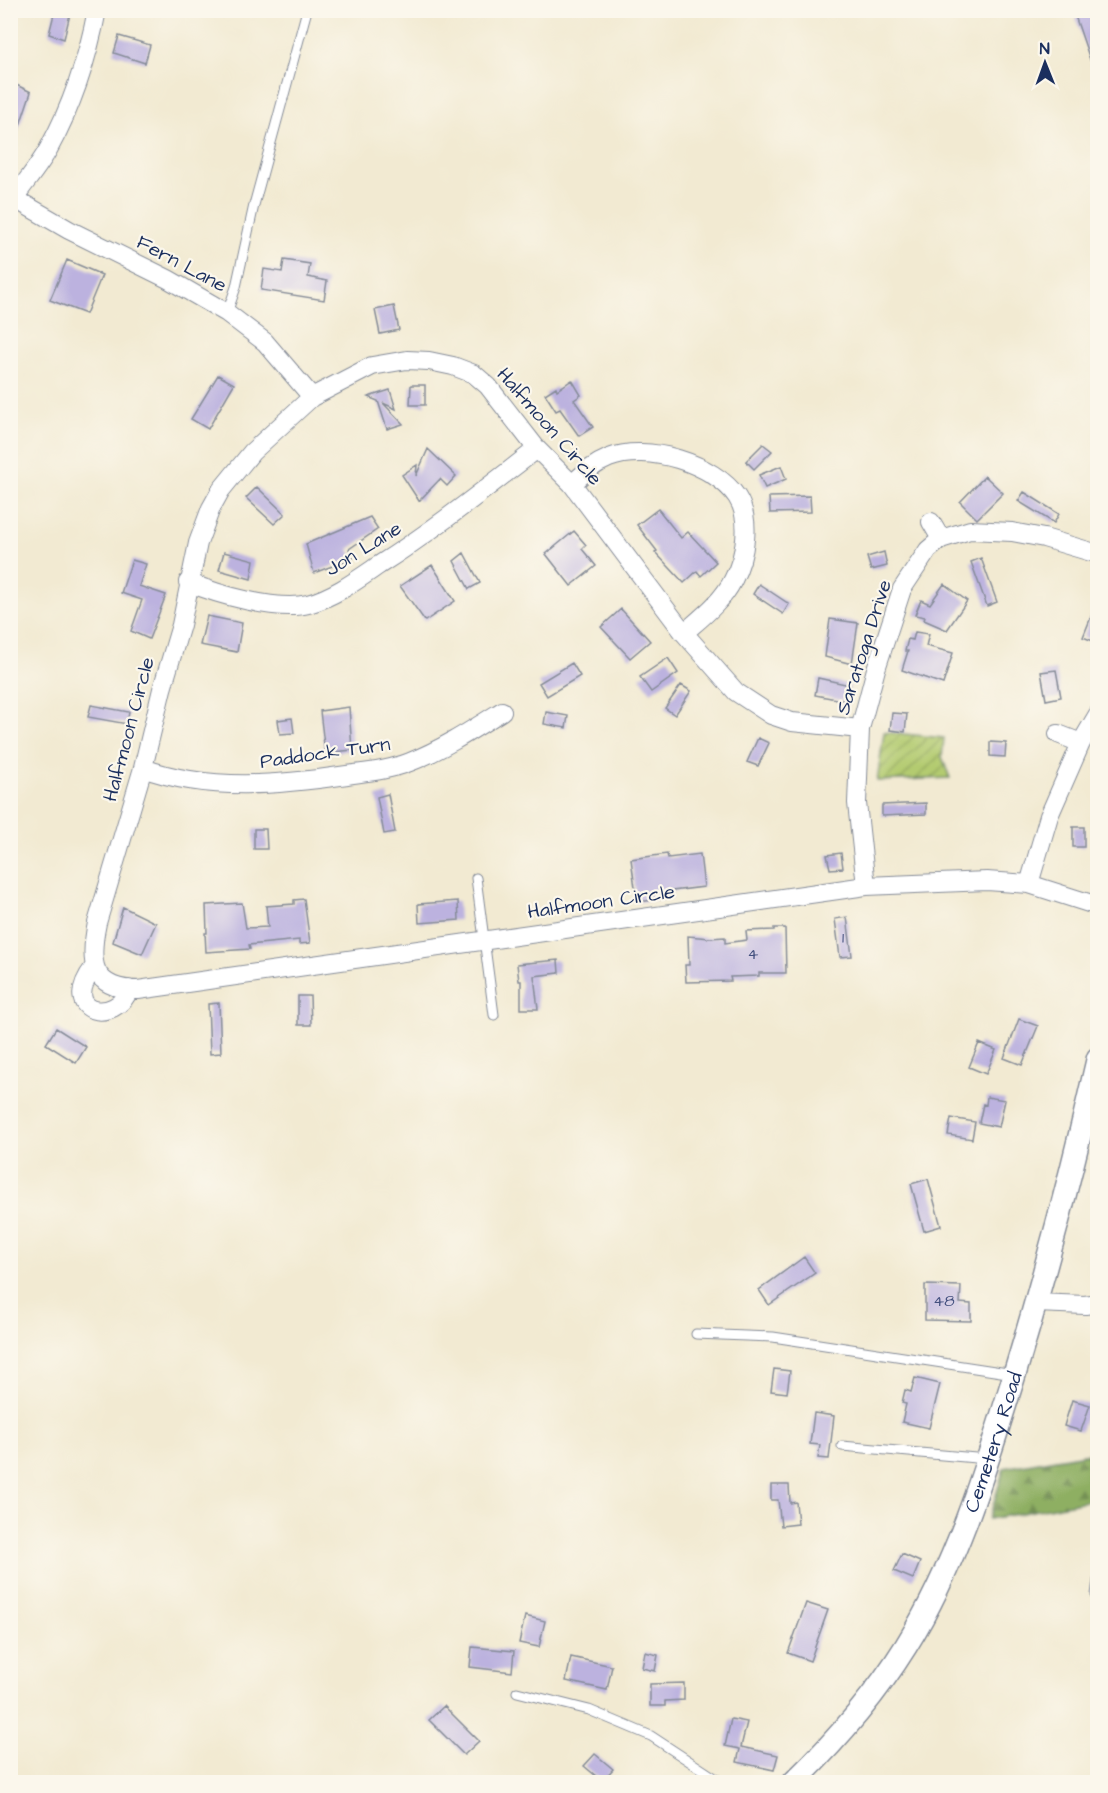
<svg xmlns="http://www.w3.org/2000/svg" width="1108" height="1793" font-family="'Architects Daughter',sans-serif">
	<defs>
		<pattern id="forest-firs" width="22" height="20" patternUnits="userSpaceOnUse" patternTransform="scale(1.5)"><rect width="22" height="20" fill="#8eaf62"/><path d="M5 1l3.5 6h-7zM16 11l3.5 6h-7z" fill="#738f54"/></pattern>
		<pattern id="garden-furrows" width="10" height="10" patternUnits="userSpaceOnUse" patternTransform="scale(1.5)"><rect width="10" height="10" fill="#b3cb70"/><path d="M-1 1l2-2M0 10L10 0M9 11l2-2" fill="none" stroke="#91a55f"/></pattern>
	</defs>
	<rect width="100%" height="100%" fill="#fbf7ec"/>
	<filter id="ink" filterUnits="userSpaceOnUse"><feTurbulence type="fractalNoise" baseFrequency=".0167" numOctaves="2"/><feDisplacementMap in="SourceGraphic" scale="12" xChannelSelector="R" yChannelSelector="G"/><feConvolveMatrix kernelMatrix="1 2 1 2 8 2 1 2 1" color-interpolation-filters="sRGB"/></filter>
	<filter id="wash" filterUnits="userSpaceOnUse"><feTurbulence type="fractalNoise" baseFrequency=".008" numOctaves="4" result="noise"/><feDisplacementMap in="SourceGraphic" scale="24" xChannelSelector="R" yChannelSelector="G"/><feGaussianBlur stdDeviation="1.35" result="paint"/><feColorMatrix in="noise" values="0 0 0 0 0 0 0 0 0 0 0 0 0 0 0 0 0 1.4 0 .05"/><feComposite in="paint" operator="in"/></filter>
	<g filter="url(#wash)">
		<rect width="100%" height="100%" fill="#f2ead2"/>
		<!-- forest -->
		<path fill="url(#forest-firs)" stroke="#546f60" stroke-width="1.5" d="M1097 1452V1499L989 1519 1004 1468Z"/>
		<!-- garden -->
		<path fill="url(#garden-furrows)" stroke="#677d67" stroke-width="1.5" d="M884 732 944 738 942 757 950 778 877 781Z"/>
		<g id="blocks">
			<!-- building -->
			<path fill="#bcb2df" d="M55 10H71L64 39 49 34Z
				M1073 10H1098V76L1096 77Z
				M119 36 150 45 145 63 114 53Z
				M10 82 31 92 13 146H10Z
				M67 260 102 275 86 314 50 300Z
				M284 260 310 264 308 277 327 281 324 300 261 290 264 269 282 272Z
				M394 306 399 330 380 334 375 310Z
				M218 375 234 384 208 429 191 419Z
				M572 380 581 395 574 400 593 427 579 436 560 409 556 411 545 394 556 387 557 390Z
				M411 385H425V405H410Z
				M390 390 396 409 383 403 403 424 387 429 378 401 368 397Z
				M763 444 772 451 754 469 746 461Z
				M428 449 456 476 447 486 440 479 419 501 402 475 417 465 416 476Z
				M781 466 786 479 765 488 759 475Z
				M985 476 1003 493 977 519 960 502Z
				M257 487 285 514 274 524 246 498Z
				M1024 492 1059 514 1054 523 1018 501Z
				M810 496 811 512 770 513 769 497Z
				M658 509 681 538 688 532 716 562 701 576 697 571 684 583 655 552 657 551 637 525Z
				M370 517 378 529 349 549 353 558 314 573 306 544Z
				M574 531 586 545 582 549 596 566 571 586 546 554Z
				M224 552 254 560 251 579 219 570Z
				M884 552 887 566 871 570 867 557Z
				M464 553 480 583 469 589 454 561Z
				M981 558 997 602 987 606 971 562Z
				M132 560 146 564 139 586 166 595 149 639 131 631 142 600 121 593Z
				M432 565 455 601 425 621 400 586Z
				M759 584 789 604 783 614 753 594Z
				M944 584 967 601 947 630 924 620 925 617 915 615 921 600 930 604Z
				M1097 602H1098V643L1083 637Z
				M621 609 650 641 630 658 601 627Z
				M207 616 242 623 237 652 200 645Z
				M830 619 858 623 852 664 825 657Z
				M915 632 929 634 926 646 953 653 943 684 902 670 908 651H905L908 639 913 640Z
				M668 658 678 673 651 692 640 677Z
				M572 663 580 676 547 696 539 683Z
				M1056 670 1061 697 1046 700 1041 672Z
				M818 678 850 685 847 701 815 695Z
				M681 685 691 691 675 715 665 708Z
				M91 705 129 712 127 724 88 717Z
				M349 707 352 750 325 753 320 711Z
				M546 712 568 716 566 728 544 724Z
				M892 713 907 714 905 732 890 730Z
				M292 718 294 733 280 734 278 720Z
				M758 738 769 743 758 766 747 762Z
				M990 742 1006 743 1005 757 990 756Z
				M388 794 395 832 384 834 377 797Z
				M926 803V814L882 816V805Z
				M1073 827H1084V847H1073Z
				M254 829H266L267 849H254Z
				M841 853 843 868 830 869 827 855Z
				M667 854 668 858 700 854 704 887 672 891V898L637 902 631 859Z
				M304 899 310 943 299 944V940L249 945 250 949 206 952 205 933H207L206 905 242 903 246 928 268 927 266 906 294 904V900Z
				M458 901 459 920 419 923 418 904Z
				M123 907 156 923 142 954 113 942Z
				M847 917 852 956 840 957 835 919Z
				M774 928H785L786 973H759V976L730 977 731 981 686 982 685 965H689L688 936 710 938 725 937V943L747 940 746 931 774 930Z
				M558 960 559 973 534 976 538 1009H521V981H519L517 964Z
				M298 996H310L311 1025H298Z
				M219 1003 221 1053 210 1054 208 1004Z
				M1019 1019 1038 1026 1022 1065 1004 1058Z
				M56 1028 86 1047 76 1063 46 1044Z
				M979 1043 996 1050 986 1074 969 1067Z
				M987 1097 1005 1100 999 1127 979 1123 983 1104 986 1105Z
				M951 1118 975 1122 972 1139 948 1135Z
				M928 1179 941 1226 924 1231 911 1184Z
				M804 1257 815 1273 769 1305 759 1290Z
				M925 1285 961 1286 960 1303 971 1304V1321L925 1320Z
				M774 1369 790 1371 787 1393 771 1391Z
				M915 1378 940 1384 929 1428 902 1422 906 1404 902 1403 905 1390 911 1392Z
				M1072 1400 1090 1405 1081 1431 1064 1426Z
				M814 1413 834 1416 829 1459 818 1458 820 1445 810 1444Z
				M771 1485H789L790 1503 796 1502 798 1524 781 1526 778 1500H771Z
				M902 1554 920 1562 913 1579 894 1571Z
				M806 1603 828 1610 810 1661 788 1653Z
				M525 1616 545 1621 539 1647 519 1643Z
				M472 1647 514 1651 512 1672 470 1667Z
				M645 1652 658 1655 655 1671 642 1668Z
				M571 1657 612 1666 607 1690 566 1681Z
				M684 1683V1700L665 1701V1706H650V1684Z
				M444 1706 479 1741 464 1755 429 1720Z
				M731 1719 747 1722 741 1747 778 1755 774 1770 737 1762 740 1749 725 1746Z
				M595 1754 613 1769 602 1781 584 1766Z"/>
		</g>
	</g>
	<g filter="url(#ink)">
		<use href="#blocks" fill-opacity="0" stroke="#868c98" stroke-width="1.5"/>
		<g fill="none" stroke-linecap="round" stroke-linejoin="round">
			<!-- service casing -->
			<g stroke="#868c98" stroke-width="11">
				<path id="service" d="M227 313 236 287 254 205 307 10
					M476 878 494 1015
					M696 1334 773 1337 1014 1374
					M842 1446 987 1459
					M1098 1580 1096 1595 1098 1598
					M517 1692 589 1710 651 1736 721 1782"/>
			</g>
			<!-- minor casing -->
			<g stroke="#868c98" stroke-width="20">
				<path id="minor" d="M10 196 69 230 168 279 227 313 265 342 312 397
					M14 198C26 181 40 165 49 148 72 106 88 57 97 10
					M572 484C584 473 594 464 609 458 646 443 714 463 737 497 752 520 745 557 733 580 722 602 702 617 684 633
					M931 522 941 539
					M188 582C216 594 278 612 308 604 334 597 357 580 379 565 434 530 485 489 537 449
					M860 729 792 722 771 715 736 692 684 633 572 484 537 449 488 386 474 374 453 366 429 361 407 360 372 366 312 397 252 452 221 490 211 508 198 543 181 625 162 689 143 768 97 923C89 961 90 989 138 990L866 886 987 881 1029 884 1098 906
					M1058 734 1081 743
					M143 768C209 792 279 785 347 775 368 772 390 770 410 762 443 749 472 730 502 711
					M1029 884 1049 816 1081 743 1098 714
					M866 886 857 803 860 729 876 669 902 589 928 550 941 539 970 530 1012 532 1044 538 1098 554
					M94 967C57 1016 118 1024 129 989
					M1036 1303 1085 1305 1098 1303"/>
			</g>
			<!-- tertiary casing -->
			<g stroke="#868c98" stroke-width="25">
				<g id="tertiary">
					<path id="s1" d="M794 1782C836 1741 875 1696 906 1646 958 1562 986 1467 1015 1373 1046 1270 1074 1164 1098 1058"/>
				</g>
			</g>
			<!-- service -->
			<use href="#service" stroke="#fff" stroke-width="9"/>
			<!-- minor -->
			<use href="#minor" stroke="#fff" stroke-width="18"/>
			<!-- tertiary -->
			<use href="#tertiary" stroke="#fff" stroke-width="22"/>
		</g>
	</g>
	<g text-anchor="middle" stroke-width="4.5" stroke-linejoin="round" paint-order="stroke">
		<!-- number labels -->
		<g font-size="16" fill="#43507e">
			<text x="843" y="943">1</text>
			<text x="753" y="959">4</text>
			<text x="944" y="1306">48</text>
		</g>
		<!-- street labels -->
		<g font-size="20" fill="#1b2f5e" stroke="#fbf7ec">
			<text transform="translate(182 263) rotate(28)" y="7">Fern Lane</text>
			<text transform="translate(550 426) rotate(49)" y="7">Halfmoon Circle</text>
			<text transform="translate(363 548) rotate(-32)" y="7">Jon Lane</text>
			<text transform="translate(863 647) rotate(-72)" y="7">Saratoga Drive</text>
			<text transform="translate(128 729) rotate(-75)" y="7">Halfmoon Circle</text>
			<text transform="translate(325 752) rotate(-8)" y="7">Paddock Turn</text>
			<text transform="translate(601 901) rotate(-8)" y="7">Halfmoon Circle</text>
			<text dy="7" stroke="none"><textPath href="#s1" startOffset="399">Cemetery Road</textPath></text>
		</g>
	</g>
	<!-- margin -->
	<rect width="1108" height="1793" fill="none" stroke="#fbf7ec" stroke-width="36"/>
	<!-- north arrow -->
	<g transform="translate(1045 63) rotate(359)" stroke="#fbf7ec" stroke-width="4.5" paint-order="stroke">
	<path d="M0-4.5L10 22L0 15L-10 22Z" fill="#1b2f5e"/>
	<text y="-9" font-size="16" font-weight="bold" text-anchor="middle" fill="#1b2f5e">N</text>
	</g>
</svg>
